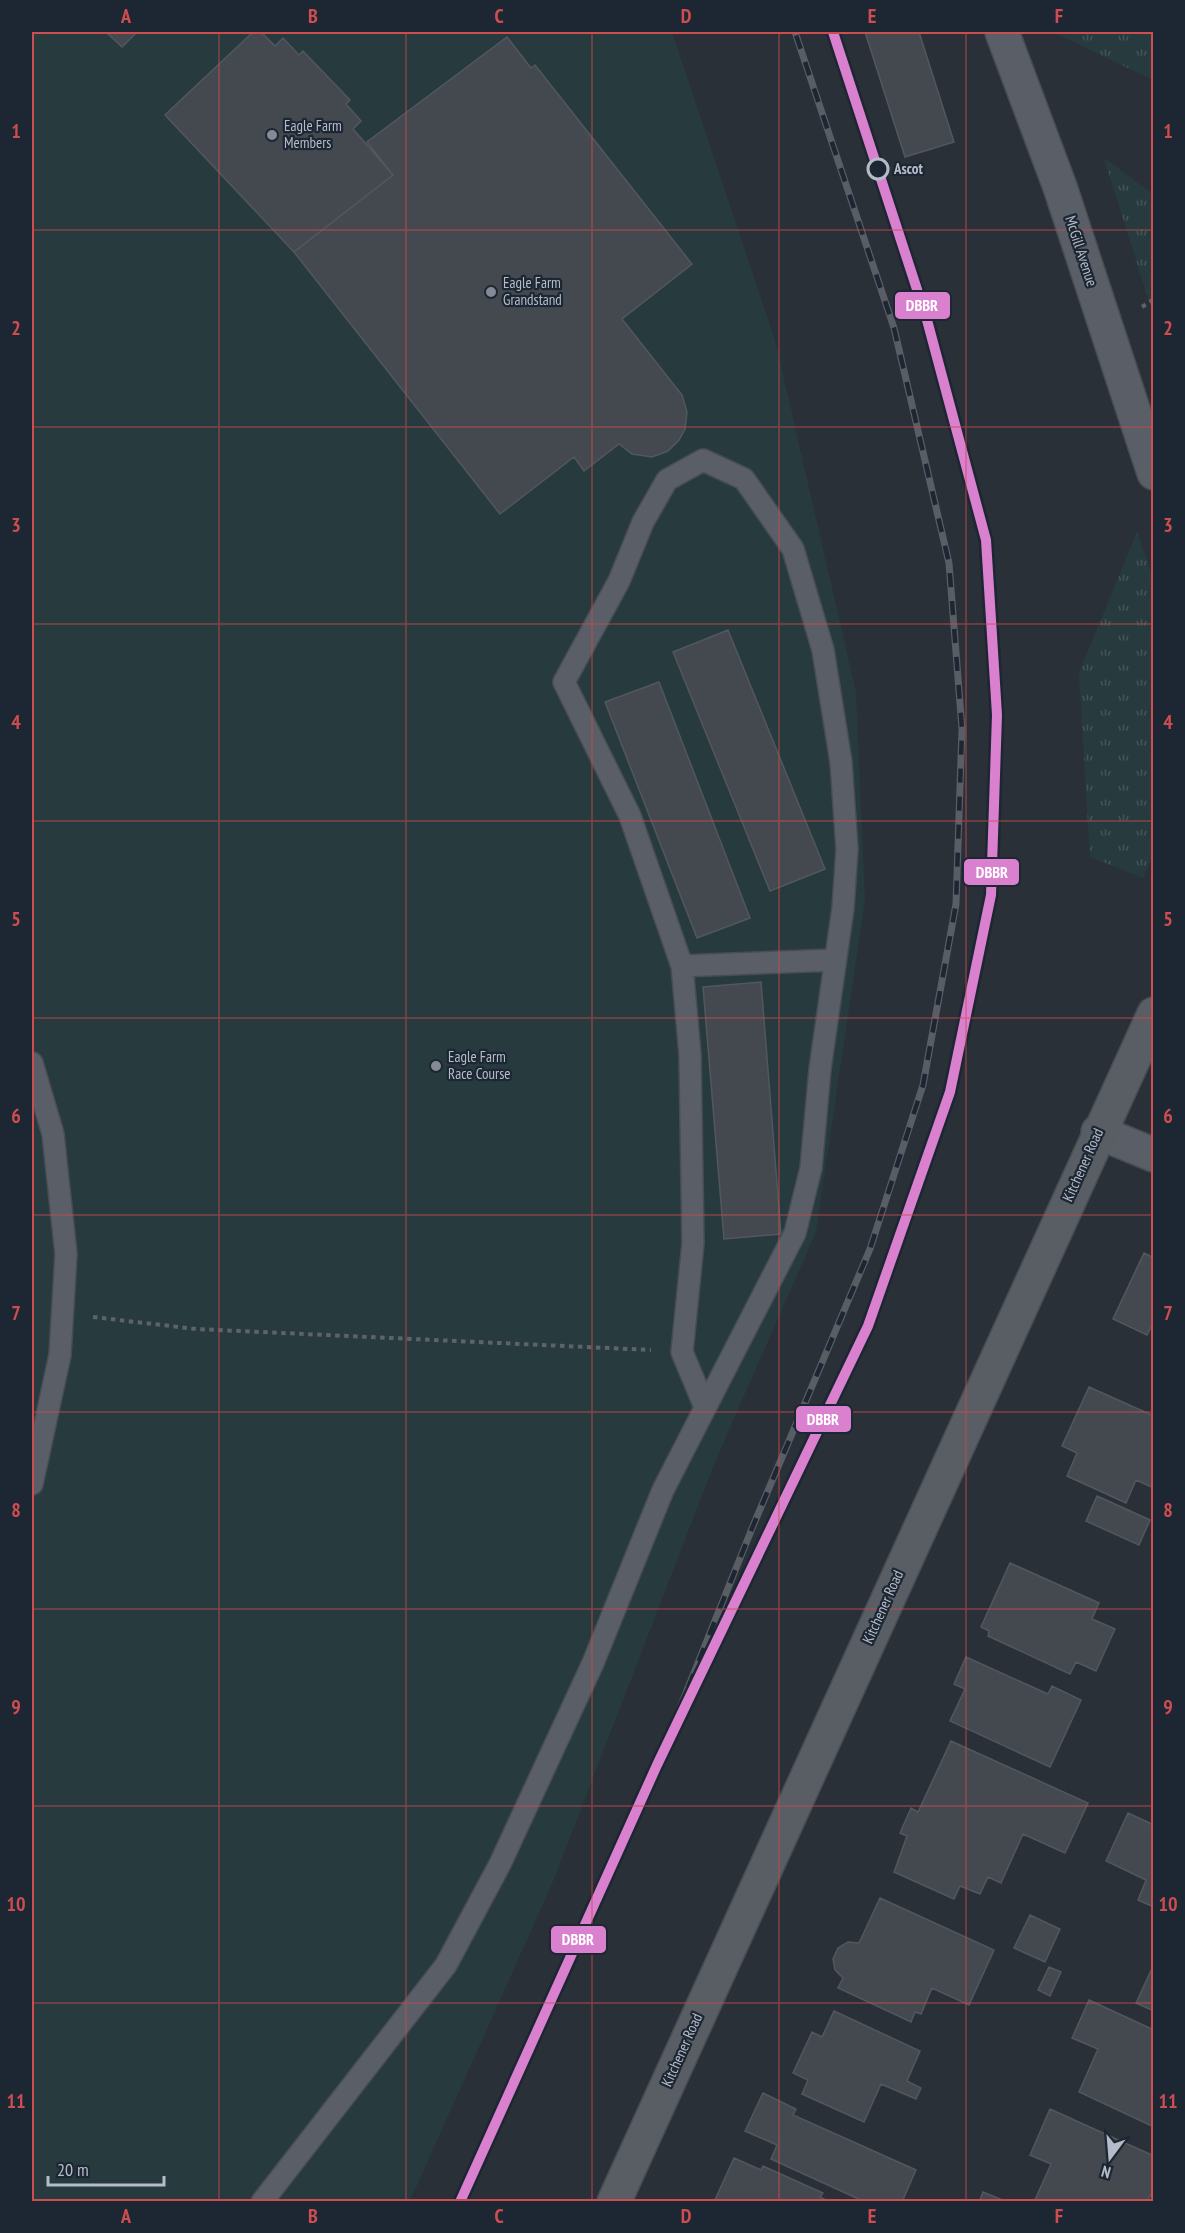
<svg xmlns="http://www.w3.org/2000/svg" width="1185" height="2233" font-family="'PT Sans Narrow',sans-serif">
	<defs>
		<pattern id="park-tufts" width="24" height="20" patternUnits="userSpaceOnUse" patternTransform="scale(1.5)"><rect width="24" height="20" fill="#273a3e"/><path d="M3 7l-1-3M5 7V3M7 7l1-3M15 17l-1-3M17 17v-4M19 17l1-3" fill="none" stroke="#445559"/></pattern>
	</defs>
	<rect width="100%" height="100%" fill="#2a3038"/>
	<!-- grass -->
	<path fill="#273a3e" d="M32 32H672L775 340 856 692 865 900 816 1232 715 1462 552 1884 410 2201 32 2202Z"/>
	<!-- park -->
	<path fill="url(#park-tufts)" d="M1055 32H1153V80L1055 33Z
		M1104 158 1153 194V314Z
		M1137 532 1154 581V853L1143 878 1090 857 1079 673Z"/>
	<!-- building -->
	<path fill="#444950" stroke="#52575f" stroke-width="1.5" d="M106 32H137L122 47Z
		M253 32H261L275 46 283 38 299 55 303 51 350 100 346 104 361 121 353 129 393 175 294 252 165 115Z
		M865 32H919L954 142 905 157Z
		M507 37 531 68 535 65 692 264 622 319 682 395 687 412 685 429 679 440 668 451 652 457 632 454 619 444 584 471 574 457 500 514 294 252 393 175 367 142Z
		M728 630 825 869 770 891 673 652Z
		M659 682 750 918 697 938 605 702Z
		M761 982 781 1234 724 1239 703 987Z
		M1144 1253 1154 1258V1329L1151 1327 1147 1335 1113 1319Z
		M1089 1387 1154 1416V1488L1136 1480 1126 1503 1067 1476 1077 1453 1062 1446Z
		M1097 1496 1150 1520 1139 1545 1086 1521Z
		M1010 1563 1099 1603 1092 1619 1115 1629 1096 1671 1076 1662 1070 1674 988 1636 989 1631 981 1627Z
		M966 1657 1048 1694 1052 1686 1081 1700 1050 1767 950 1721 965 1689 954 1684Z
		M951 1741 1088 1803 1065 1853 1023 1834 1001 1883 988 1877 980 1894 960 1886 954 1899 894 1872 907 1836 900 1833 911 1808 918 1812Z
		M1128 1813 1154 1825V1907L1138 1900 1146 1880 1106 1861Z
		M880 1898 994 1950 969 2005 932 1988 921 2014 915 2012 911 2022 838 1988 843 1978 835 1970 833 1959 838 1948 848 1942 859 1943Z
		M1030 1915 1060 1929 1045 1962 1014 1948Z
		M1154 1964V2011L1136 2003Z
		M1049 1967 1061 1972 1050 1996 1038 1990Z
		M1089 2000 1154 2030V2127L1079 2092 1098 2049 1072 2038Z
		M834 2011 920 2051 907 2081 921 2088 916 2099 881 2084 864 2122 802 2094 808 2080 793 2073 812 2032 822 2037Z
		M763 2093 796 2109 793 2115 916 2170 902 2202H865L771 2159 777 2145 745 2131Z
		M1050 2109 1154 2156V2188L1147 2202H1034L1051 2164 1030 2155Z
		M734 2158 761 2170 763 2166 823 2193 820 2197 830 2202H714Z
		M983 2192 1005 2201 1004 2202H979Z"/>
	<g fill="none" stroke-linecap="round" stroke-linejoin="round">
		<!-- service casing -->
		<g stroke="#484c53" stroke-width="24">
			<path id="service" d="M682 966 835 960
				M32 1063 53 1134 66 1254 60 1355 32 1484
				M262 2202 446 1965 500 1864 593 1663 663 1490 795 1233 811 1168 820 1069 843 908 847 849 841 762 823 650 793 549 744 479 703 460 667 480 643 522 619 581 564 682 630 816 682 966 690 1054 693 1243 682 1352 705 1407"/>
		</g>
		<!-- minor casing -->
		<g stroke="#484c53" stroke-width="36">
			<path id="minor" d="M1002 32 1060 187 1154 473"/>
		</g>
		<!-- tertiary casing -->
		<g stroke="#484c53" stroke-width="36">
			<path id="tertiary" d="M1098 1132 1154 1155"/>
		</g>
		<!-- secondary casing -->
		<g stroke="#484c53" stroke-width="36">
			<path id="secondary" d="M614 2202 1154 1014"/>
		</g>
		<!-- path -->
		<path stroke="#5d636a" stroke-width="4" stroke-dasharray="4.5 4.5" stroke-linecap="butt" d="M1142 307 1154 299
			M93 1317 196 1329 651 1350"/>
		<!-- service -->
		<use href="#service" stroke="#5a5e66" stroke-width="21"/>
		<!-- minor -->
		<use href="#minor" stroke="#5a5e66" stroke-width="33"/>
		<!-- tertiary -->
		<use href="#tertiary" stroke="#5a5e66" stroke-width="33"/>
		<!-- secondary -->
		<use href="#secondary" stroke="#595d64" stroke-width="33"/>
		<!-- rail casing -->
		<g stroke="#595d64" stroke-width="7">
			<path id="rail" d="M657 1765 753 1526 870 1249 923 1085 956 904 962 729 949 563 894 328 795 32"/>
		</g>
		<!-- rail -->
		<use href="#rail" stroke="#1d2633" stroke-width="4.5" stroke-dasharray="14" stroke-linecap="butt"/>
		<!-- rail-1 casing -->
		<g stroke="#1d2633" stroke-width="15">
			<path id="rail-1" d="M460 2202 657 1765 868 1326 950 1092 991 895 997 715 986 540 927 320 833 32"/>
		</g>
		<!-- rail-1 -->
		<use href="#rail-1" stroke="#d980ce" stroke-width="10"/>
	</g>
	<!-- grid -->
	<path fill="none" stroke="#ce4d50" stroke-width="1.5" stroke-opacity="0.55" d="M219 32V2202M406 32V2202M592 32V2202M779 32V2202M966 32V2202M32 230H1154M32 427H1154M32 624H1154M32 821H1154M32 1018H1154M32 1215H1154M32 1412H1154M32 1609H1154M32 1806H1154M32 2003H1154"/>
	<!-- markers -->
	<g fill="#848b96" stroke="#1d2633" stroke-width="2">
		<circle cx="272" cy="135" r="6"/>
		<circle cx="491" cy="292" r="6"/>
		<circle cx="436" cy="1066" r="6"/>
	</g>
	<circle fill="#1d2633" stroke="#b4bcc9" stroke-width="3" cx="878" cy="169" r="10"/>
	<g text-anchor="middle" stroke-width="4.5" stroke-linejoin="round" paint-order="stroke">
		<!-- poi labels -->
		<g font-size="15" fill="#b4bcc9" stroke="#1d2633" text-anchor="start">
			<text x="284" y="131">Eagle Farm<tspan x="284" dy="17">Members</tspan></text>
			<text x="503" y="288">Eagle Farm<tspan x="503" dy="17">Grandstand</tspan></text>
			<text x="448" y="1062">Eagle Farm<tspan x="448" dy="17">Race Course</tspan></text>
		</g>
		<!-- stop labels -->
		<g font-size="15" font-weight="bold" fill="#b4bcc9" stroke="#1d2633" text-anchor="start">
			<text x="894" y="174">Ascot</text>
		</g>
		<!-- street labels -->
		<g font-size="15" fill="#b4bcc9" stroke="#1d2633">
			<text transform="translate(1081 251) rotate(72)" y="5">McGill Avenue</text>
			<text transform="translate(1083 1165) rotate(-66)" y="5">Kitchener Road</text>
			<text transform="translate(883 1607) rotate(-66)" y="5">Kitchener Road</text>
			<text transform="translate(682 2050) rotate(-66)" y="5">Kitchener Road</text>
		</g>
	</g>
	<g stroke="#1d2633" stroke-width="2">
		<rect x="894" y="291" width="57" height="29" rx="6" fill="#d980ce"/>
		<rect x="963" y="858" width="57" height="28" rx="6" fill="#d980ce"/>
		<rect x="795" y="1405" width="57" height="28" rx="6" fill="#d980ce"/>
		<rect x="550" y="1925" width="57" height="29" rx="6" fill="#d980ce"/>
	</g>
	<g font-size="16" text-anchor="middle" font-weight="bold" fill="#fff">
		<text x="922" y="311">DBBR</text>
		<text x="992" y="878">DBBR</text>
		<text x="823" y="1425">DBBR</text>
		<text x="578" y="1945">DBBR</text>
	</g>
	<!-- border -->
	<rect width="1185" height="2233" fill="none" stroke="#1d2633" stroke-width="66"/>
	<!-- north arrow -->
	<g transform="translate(1110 2158) rotate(196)" stroke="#1d2633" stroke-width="4.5" paint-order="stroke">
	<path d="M0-4.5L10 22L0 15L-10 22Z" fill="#b4bcc9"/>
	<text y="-9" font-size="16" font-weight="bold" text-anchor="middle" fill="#b4bcc9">N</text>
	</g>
	<!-- scale -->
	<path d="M48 2176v9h116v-9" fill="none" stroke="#b4bcc9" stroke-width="3"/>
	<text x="57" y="2176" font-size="18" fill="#b4bcc9" stroke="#1d2633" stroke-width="4.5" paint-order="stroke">20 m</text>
	<rect x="33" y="33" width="1119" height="2167" fill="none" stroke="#ce4d50" stroke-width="2"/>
	<g font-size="20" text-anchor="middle" font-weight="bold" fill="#ce4d50">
		<text x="126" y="23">A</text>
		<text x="313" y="23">B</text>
		<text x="499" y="23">C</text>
		<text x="686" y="23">D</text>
		<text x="872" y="23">E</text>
		<text x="1059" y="23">F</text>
		<text x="16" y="138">1</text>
		<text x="1168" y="138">1</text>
		<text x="16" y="335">2</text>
		<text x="1168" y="335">2</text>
		<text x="16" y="532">3</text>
		<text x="1168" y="532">3</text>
		<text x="16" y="729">4</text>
		<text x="1168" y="729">4</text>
		<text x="16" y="926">5</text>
		<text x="1168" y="926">5</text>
		<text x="16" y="1123">6</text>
		<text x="1168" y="1123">6</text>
		<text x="16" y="1320">7</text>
		<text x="1168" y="1320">7</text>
		<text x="16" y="1517">8</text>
		<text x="1168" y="1517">8</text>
		<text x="16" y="1714">9</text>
		<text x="1168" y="1714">9</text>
		<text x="16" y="1911">10</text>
		<text x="1168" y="1911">10</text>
		<text x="16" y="2108">11</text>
		<text x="1168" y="2108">11</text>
		<text x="126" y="2223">A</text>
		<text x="313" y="2223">B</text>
		<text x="499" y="2223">C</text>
		<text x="686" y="2223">D</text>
		<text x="872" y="2223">E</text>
		<text x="1059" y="2223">F</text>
	</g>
</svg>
